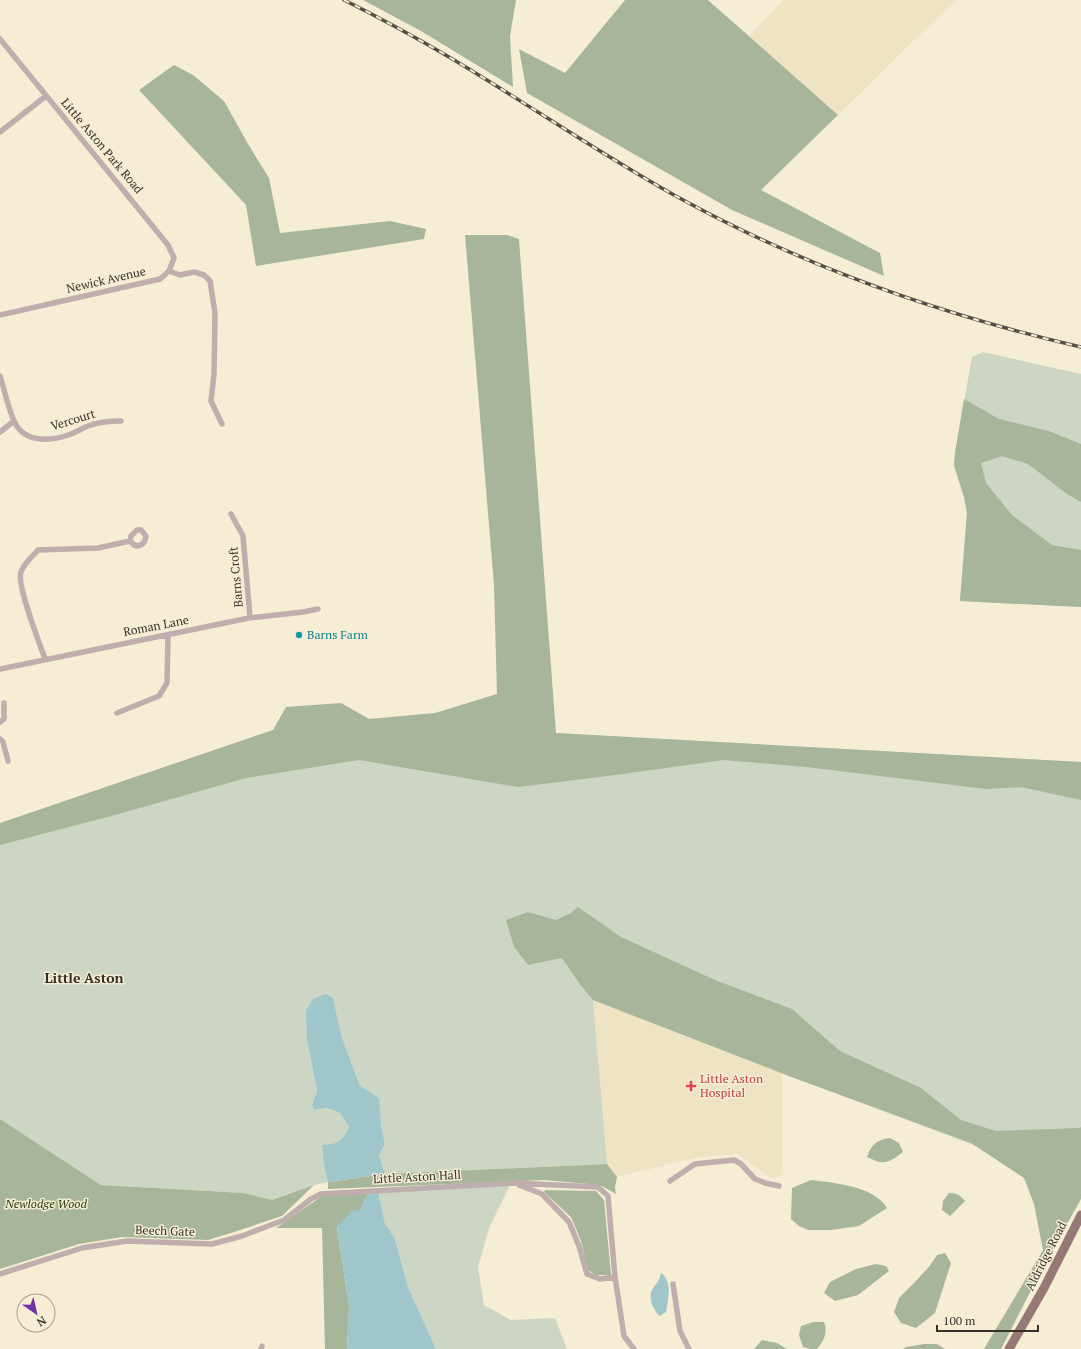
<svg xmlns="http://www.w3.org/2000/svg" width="1081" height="1349" font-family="'PT Serif',serif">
	<rect width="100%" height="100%" fill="#f6edd5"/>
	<!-- built -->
	<path fill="#eee3c3" d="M783 0H957L909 45 838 115 749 36Z
		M593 1000 782 1072V1175L771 1178 737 1154 699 1157 617 1177 607 1164Z"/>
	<!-- green -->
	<path fill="#cdd6c4" d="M983 352 1081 374V607L960 601 967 513 964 497 954 465 955 453 972 357Z
		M273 730 556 733 1081 762V1185L789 1076 593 1000 607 1164 385 1174 379 1155 385 1144 381 1125 360 1086 342 1038 333 998 307 1040 317 1091 312 1105 314 1110 327 1108 340 1113 349 1127 344 1139 334 1144 325 1171 328 1182 314 1185 272 1200 244 1193 101 1185 0 1119V830Z
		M510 1185 490 1226 478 1267 484 1305 511 1320 555 1318 567 1349H436L408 1287 395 1239 385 1225 378 1191Z"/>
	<!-- forest -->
	<path fill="#a7b69a" d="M363 0H516L510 36 513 87 421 31Z
		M625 0H708L838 115 761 190 880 253 884 276 732 210 527 93 519 49 565 73Z
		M174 65 193 75 224 101 248 144 269 178 280 233 390 221 426 229 424 239 256 266 246 205 139 90Z
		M465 235H507L519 239 556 733 1081 762V800L1021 787 986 789 806 767 724 760 608 776 518 787 359 760 246 778 115 815 0 845V823L273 730 286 707 341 703 369 719 435 713 497 694 494 585Z
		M964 399 999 419 1049 431 1081 444V502L1067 494 1028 464 1002 456 981 463 986 483 1012 515 1052 545 1081 550V607L960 601 967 513 964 497 954 465 955 453Z
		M578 907 621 937 715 980 792 1009 840 1051 921 1088 961 1120 996 1131 1079 1128 1081 1127V1199L1045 1263 1001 1349H984L1043 1250 1034 1204 1024 1178 971 1143 789 1076 593 1000 579 983 562 958 528 965 514 947 506 920 528 912 556 920 571 913Z
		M0 1119 101 1185 244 1193 272 1200 314 1185 282 1216 231 1233 208 1240 122 1237 79 1244 0 1269Z
		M890 1138 899 1143 903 1152C888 1163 885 1166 867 1157 872 1144 876 1140 890 1138Z
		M607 1164 617 1177 615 1187 616 1194 600 1185 544 1180 328 1189V1182L385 1174Z
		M811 1180C835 1183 874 1186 887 1208L859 1226 831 1230H808L799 1226 791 1219 792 1188Z
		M545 1190 596 1191 604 1200 611 1275H596L588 1270 581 1241 571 1217 544 1192Z
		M369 1192 360 1210 337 1227 349 1306 347 1349H325L322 1228H276L322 1196Z
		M949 1193C957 1193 960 1195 965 1201L950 1216 942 1210 943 1201Z
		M945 1253 951 1263 935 1313 916 1328 901 1323 894 1312 899 1298 915 1282 929 1267 937 1255Z
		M876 1264 886 1266 889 1271 858 1295 835 1301 824 1293 830 1282 856 1269Z
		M813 1322H824C828 1332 824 1341 817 1349H810L803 1347 799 1335 801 1326Z
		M762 1340 777 1343 787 1349H754Z
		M924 1344H937L945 1349H903L906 1347Z"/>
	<!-- water -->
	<path fill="#9fc7cb" d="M326 994 333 998 342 1038 360 1086 379 1098 381 1125 385 1144 379 1155 385 1174 328 1182 325 1171 322 1145C338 1144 342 1142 349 1127L340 1113 327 1108 314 1110 312 1105 317 1091 307 1040 306 1011 313 999Z
		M378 1191 385 1224 395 1239 408 1287 436 1349H347L349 1306 337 1227 352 1211 360 1210 369 1192Z
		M661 1273C673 1281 668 1300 666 1312L660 1316C653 1311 648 1298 652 1290 656 1283 659 1282 661 1273Z"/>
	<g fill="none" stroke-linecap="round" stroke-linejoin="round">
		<!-- minor -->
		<path stroke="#bfaead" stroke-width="5.5" d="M0 39 168 245 174 258 169 271
			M0 132 46 96
			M169 271 180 275 194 272 204 275 210 281 215 313 214 374 211 401 222 424
			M0 315 160 279 169 271
			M0 376C5 391 8 409 15 423 26 444 53 441 71 434 77 432 82 428 88 426 98 422 110 421 121 421
			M0 432 14 421
			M231 514 243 536 250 617
			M45 659C40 644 16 584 21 572 24 563 32 557 38 550L98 548 130 541 134 545 138 546C144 544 145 542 146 536L141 530H137L131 536 130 541
			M0 669 249 618 303 612 318 609
			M117 713 159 696 167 683 168 635
			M0 722 4 719V703
			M0 739 3 742 8 761
			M670 1181 695 1164 734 1160 741 1164 755 1179 765 1183 779 1186
			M519 1185 542 1194 569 1222 579 1246 587 1274 600 1279 615 1277
			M0 1274 82 1248 127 1241 212 1244 242 1236 284 1220 311 1199 321 1194 514 1183 598 1187 608 1196 615 1277 624 1336 634 1349
			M673 1284 680 1331 689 1349
			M261 1349 262 1346"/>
		<!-- primary -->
		<path stroke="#967977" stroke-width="9" d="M1009 1349 1044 1288 1081 1215"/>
		<!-- rail casing -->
		<g stroke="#555045" stroke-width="3.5">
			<path id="rail" d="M344 0C380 18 415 37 449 57 525 102 597 152 674 195 802 266 938 314 1081 347"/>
		</g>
		<!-- rail -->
		<use href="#rail" stroke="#f6edd5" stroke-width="2" stroke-dasharray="6" stroke-linecap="butt"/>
	</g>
	<!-- markers -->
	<circle fill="#0f9aa8" stroke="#f6edd5" stroke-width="1.5" cx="299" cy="635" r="4"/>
	<path fill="#e0444e" stroke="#f6edd5" stroke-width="1.5" d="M689 1080h4v4h4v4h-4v4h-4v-4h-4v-4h4z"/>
	<g text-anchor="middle" stroke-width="3" stroke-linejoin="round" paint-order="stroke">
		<!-- street labels -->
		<g font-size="12" fill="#353128" stroke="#f6edd5">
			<text transform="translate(102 146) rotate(50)" y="4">Little Aston Park Road</text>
			<text transform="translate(106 280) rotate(-13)" y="4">Newick Avenue</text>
			<text transform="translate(73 420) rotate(-17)" y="4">Vercourt</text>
			<text transform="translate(236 577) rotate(-95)" y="4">Barns Croft</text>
			<text transform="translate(156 626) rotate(-11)" y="4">Roman Lane</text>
			<text transform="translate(417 1177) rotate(-3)" y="4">Little Aston Hall</text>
			<text transform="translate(165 1231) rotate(2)" y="4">Beech Gate</text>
			<text transform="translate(1046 1256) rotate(-63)" y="4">Aldridge Road</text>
		</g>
		<!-- culture labels -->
		<g font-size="12" fill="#0d838f" stroke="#f6edd5" text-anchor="start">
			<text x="307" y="639">Barns Farm</text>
		</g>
		<!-- health labels -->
		<g font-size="12" fill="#be3a42" stroke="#f6edd5" text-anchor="start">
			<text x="700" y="1083">Little Aston<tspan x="700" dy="14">Hospital</tspan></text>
		</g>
		<!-- park labels -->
		<g font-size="12" font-style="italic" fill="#25390c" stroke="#f6edd5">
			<text x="46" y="1208">Newlodge Wood</text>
		</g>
		<!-- quarter labels -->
		<g font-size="14" font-weight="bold" fill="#353128" stroke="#f6edd5">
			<text x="84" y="983">Little Aston</text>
		</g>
	</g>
	<!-- north arrow -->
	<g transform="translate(36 1313) rotate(146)"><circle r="19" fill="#f6edd5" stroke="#a9a290"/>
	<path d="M0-3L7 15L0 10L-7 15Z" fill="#7331a6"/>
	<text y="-6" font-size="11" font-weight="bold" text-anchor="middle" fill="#353128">N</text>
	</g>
	<!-- scale -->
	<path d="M937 1325v6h101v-6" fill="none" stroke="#353128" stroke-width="2"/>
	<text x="943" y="1325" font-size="12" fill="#353128" stroke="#f6edd5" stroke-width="3" paint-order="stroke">100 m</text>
</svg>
